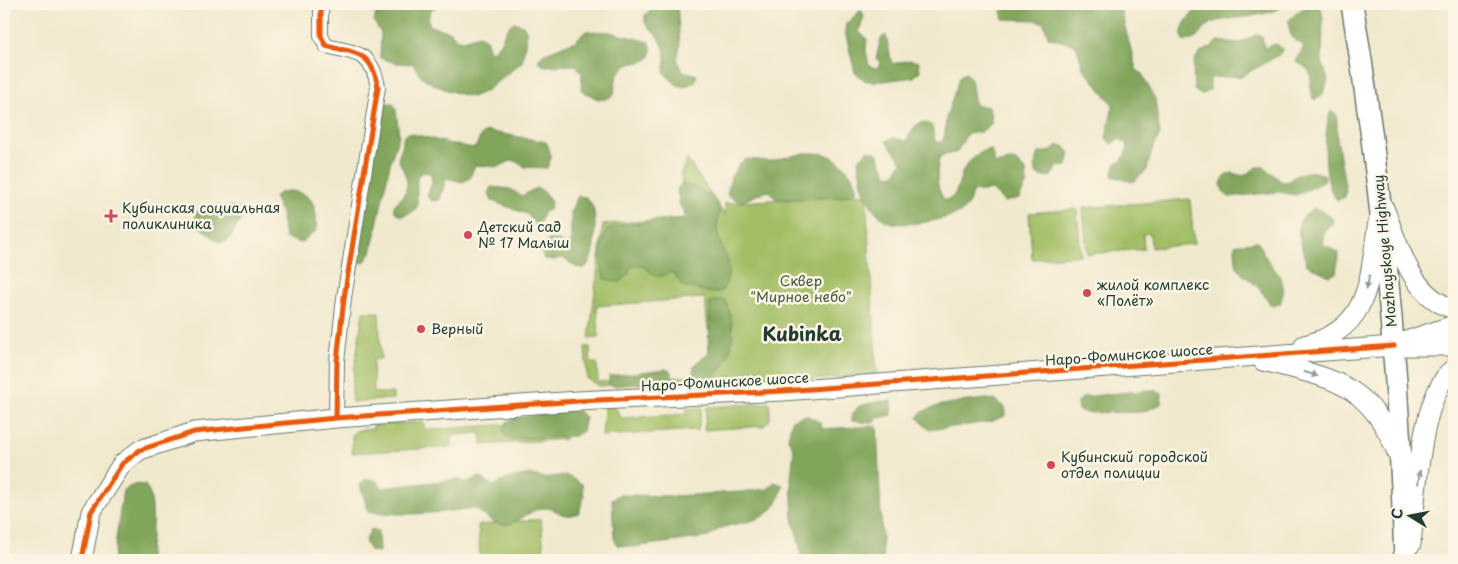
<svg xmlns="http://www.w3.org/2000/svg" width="1458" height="564" font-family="'Playpen Sans',sans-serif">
	<rect width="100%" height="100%" fill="#fcf5e5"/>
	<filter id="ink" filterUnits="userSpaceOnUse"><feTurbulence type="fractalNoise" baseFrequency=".02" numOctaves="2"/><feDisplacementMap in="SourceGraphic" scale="10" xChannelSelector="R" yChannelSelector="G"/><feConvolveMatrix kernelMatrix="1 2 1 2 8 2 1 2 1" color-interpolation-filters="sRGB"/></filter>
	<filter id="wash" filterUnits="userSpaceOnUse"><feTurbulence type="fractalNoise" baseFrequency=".0096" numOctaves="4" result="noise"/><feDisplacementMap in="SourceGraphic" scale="20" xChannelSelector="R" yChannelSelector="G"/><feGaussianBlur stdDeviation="1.12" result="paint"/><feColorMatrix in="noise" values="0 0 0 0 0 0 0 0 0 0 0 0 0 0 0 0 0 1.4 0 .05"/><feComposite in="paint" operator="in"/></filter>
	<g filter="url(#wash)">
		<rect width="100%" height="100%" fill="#f1e9cd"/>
		<!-- green -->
		<path fill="#a2be65" stroke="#607e4c" d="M687 159 725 215V203L866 194 877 376 736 384 735 376 598 386 587 379 585 347H590L591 363H597L598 382 710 375 708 336 733 335 732 328 708 330 705 298 597 306 599 338 589 339 603 224 685 218 681 173Z
			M1190 199 1194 244 1151 248 1150 233 1143 234 1144 249 1087 254 1083 208Z
			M1077 209 1081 255 1032 259 1029 213Z
			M363 312H379L381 359 373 360 374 393H393V399L352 402V384Z
			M770 403V420L764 426 704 430 707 407Z
			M604 407H615L621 418 687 414V409L702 407 698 430 602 436Z
			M563 412 565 439 482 445 481 433 452 435V447L352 453V434L358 430 373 429V425L424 422 425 430 554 421Z
			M541 519 544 553 480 558 478 525Z"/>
		<!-- forest -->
		<path fill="#81a55a" stroke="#507147" d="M378 4H442C431 8 426 14 430 26L451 32 456 38 463 40 479 35 486 39 491 52C504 44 502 30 514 22L523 25 527 32 522 62 486 91 472 97C453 92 420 85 414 64L396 63 380 58 381 33 374 22Z
			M656 4H677L680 45 677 59 683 71 697 75 695 82 683 87 676 84 664 73C667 44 664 44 645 23V15Z
			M1005 4H1115L1120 8 1136 69 1142 74 1155 99 1160 135 1152 150 1147 170 1133 182 1112 176 1116 163 1122 161 1128 148 1127 143 1119 139 1111 144 1106 138 1113 105 1083 68 1076 45 1048 37 1044 23 1035 20 1003 19 1001 12Z
			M1200 4H1287C1269 18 1236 16 1214 22 1198 27 1203 43 1183 40 1178 24 1191 17 1200 4Z
			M1310 5 1321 8 1323 17 1322 61 1328 80 1322 96 1314 100C1305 83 1321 73 1296 62L1304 46 1291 37 1288 21 1300 10Z
			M861 10 864 17 859 32 867 39 866 51 869 66 876 68 881 63 876 58 881 38 886 35 892 64 910 60 919 62 920 71 914 77 884 81H866L855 73 845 31 846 24Z
			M586 31 610 32 650 42C657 70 633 57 622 69 615 76 615 85 614 95 600 104 594 97 581 90L582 74 576 65 544 66 538 61 543 54 575 41Z
			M1257 34 1262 36 1264 48 1276 44 1283 49 1279 55 1242 76 1210 78V90L1201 95 1194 90C1194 81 1191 61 1198 55 1204 49 1212 49 1217 41L1240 43Z
			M966 73 971 79 975 105 989 107 992 123 981 132 967 134 957 152 940 156C936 170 935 189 945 200L952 198C963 183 957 170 974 158 980 153 983 150 991 149L995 164 1015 160 1026 171 1027 183 1019 199 1004 202 992 190 972 192C971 199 968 208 961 212 947 220 895 230 883 219 863 201 862 185 858 160L868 150 877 153 887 175 895 174 902 162 886 141 893 138 906 141C913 130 917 116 932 126L935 142H942L945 135 946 118 960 76Z
			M386 103H393L396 110 399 135 391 160 371 253 364 263 352 260 380 106Z
			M1331 111 1337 115V138L1346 191 1345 197 1337 200C1322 185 1323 129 1331 111Z
			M487 131 546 142C551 150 552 160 547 168L525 167 513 160 498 167 475 165 470 178 463 182 446 178 440 200 432 201 427 196 432 183 431 173 423 172 417 176V207L411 213 401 216 395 212 394 205C413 188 408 180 398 159L403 144V137L409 133C431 138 453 146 475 148L481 135Z
			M1056 146H1064L1070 153 1067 166 1057 167 1051 176 1044 177 1037 175 1034 167 1039 153 1052 151Z
			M804 153C810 153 818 153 824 154 837 156 859 178 856 192L842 197 782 200 775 198 769 191C758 193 750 199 740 202L727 195 731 177 740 163 746 159 771 161Z
			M1257 167H1264L1282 182 1289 181C1298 171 1314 169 1326 176L1322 183 1296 195 1278 192 1229 197 1223 192 1221 183 1225 176 1232 173 1244 176Z
			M681 184C691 185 710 194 716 202 723 211 717 218 717 228 719 253 739 262 722 291L710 293 682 286 675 275 670 272 663 276H656C645 269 643 261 630 268L629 274 620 282 605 279C598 266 601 244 606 231L614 226 630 224 690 220 680 206 677 190Z
			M491 187 510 189 522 196 536 188 543 191 551 202 550 209 543 213 541 220 537 226 527 214 492 201 488 193Z
			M289 191C315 193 316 206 317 230L301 243 285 238 281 212 274 197 281 192Z
			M578 196 586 197C589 201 593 206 594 211 596 223 596 262 584 268L576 267 563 258 552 260 544 259C540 251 543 246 548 240H555L568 245 571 242V211Z
			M206 206 234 207 241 210 242 217 228 241 219 242 196 224 195 216 199 209Z
			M1315 208 1330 216 1334 222C1324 229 1322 234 1324 245L1339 253 1336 273 1329 276 1306 264C1303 242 1287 222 1315 208Z
			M1257 241C1261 247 1263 253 1267 259 1278 275 1289 282 1280 304L1272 306C1267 301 1265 295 1260 290 1243 269 1235 281 1235 245Z
			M716 300H725C739 330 734 363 707 384L696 380 693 374 694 366 709 352 710 304V302Z
			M666 369 672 372V378L651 383 614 386 609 384V376Z
			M1148 390H1155L1162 394 1161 404 1143 412 1086 413 1078 410 1077 402 1084 397Z
			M987 399 995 400 1005 408V416L990 422 929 430 917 417C928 403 969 401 987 399Z
			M881 401H892V415L878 418 873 423 852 421V414L859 406Z
			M565 410 579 411 585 417 582 432 575 436 511 439 505 436 503 429 507 422 513 419Z
			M806 415 821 423 822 429 877 426 883 560H799L801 552 793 519 791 478 794 450 788 438 792 420Z
			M529 474 544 478 566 475 582 484 584 496 579 513C560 520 560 509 546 508 528 507 515 531 496 523 487 520 482 511 473 508 439 513 401 517 368 511L360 485 365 480C374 478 377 480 382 488L459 479 466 482 480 477 493 486 507 479Z
			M774 482 783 485C772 536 731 513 709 537L633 547 617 545 614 538 612 499 620 495 673 496 739 492 768 489Z
			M136 484 145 485C158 501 150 540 149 560H113L123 490Z
			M371 529 378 531 379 552 370 551 365 541Z"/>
	</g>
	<g filter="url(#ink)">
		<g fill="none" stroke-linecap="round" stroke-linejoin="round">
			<!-- street casing -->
			<g stroke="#68796a" stroke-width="16">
				<path id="street" d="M321 4V36L326 46C357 53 372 52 378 87L344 298 337 361 336 418"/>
			</g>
			<!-- secondary casing -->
			<g stroke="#68796a" stroke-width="21">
				<path id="secondary" d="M1384 208C1399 245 1410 296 1454 309
					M1406 341 1454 325
					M1304 345C1371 330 1369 279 1378 222
					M1263 361C1335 379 1369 382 1399 457
					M1411 544C1416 501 1419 395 1454 368
					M82 560 91 512 122 464 140 450 194 432 336 418 578 401 783 391 1394 346H1454"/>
			</g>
			<!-- primary casing -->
			<g stroke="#68796a" stroke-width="24">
				<path id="primary" d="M1352 4C1383 188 1399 373 1405 560"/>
			</g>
			<!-- street -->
			<use href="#street" stroke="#fff" stroke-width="14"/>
			<!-- secondary -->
			<use href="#secondary" stroke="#fff" stroke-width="19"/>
			<!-- primary -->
			<use href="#primary" stroke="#fff" stroke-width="21"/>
			<!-- cycleway casing -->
			<g stroke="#fcf5e5" stroke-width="8">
				<path id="cycleway" d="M321 4V36L326 46C357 53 372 52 378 87L344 298 337 361 336 418
					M82 560 91 512 122 464 140 450 194 432 336 418 578 401 783 391 1394 346"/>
			</g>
			<!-- cycleway -->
			<use href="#cycleway" stroke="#e8590c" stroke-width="5"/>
		</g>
		<!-- one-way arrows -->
		<defs><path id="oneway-solid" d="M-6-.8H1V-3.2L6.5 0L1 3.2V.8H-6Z" transform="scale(1.25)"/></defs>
		<g fill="#8f9e9a">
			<use href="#oneway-solid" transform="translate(1368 282) rotate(101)"/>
			<use href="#oneway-solid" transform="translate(1311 374) rotate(17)"/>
			<use href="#oneway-solid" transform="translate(1419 477) rotate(-83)"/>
		</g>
	</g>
	<!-- markers -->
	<g fill="#d1495b" stroke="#fcf5e5" stroke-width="2">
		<path d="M108.5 208.5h5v5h5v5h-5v5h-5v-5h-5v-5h5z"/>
		<circle cx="468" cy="235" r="5"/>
		<circle cx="1087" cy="293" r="5"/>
		<circle cx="421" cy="329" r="5"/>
		<circle cx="1051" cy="465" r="5"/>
	</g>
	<g text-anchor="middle" stroke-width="5" stroke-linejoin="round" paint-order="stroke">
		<!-- poi labels -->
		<g font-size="14" fill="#1f3d34" stroke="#fcf5e5" text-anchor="start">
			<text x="122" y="213">Кубинская социальная<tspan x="122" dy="16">поликлиника</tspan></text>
			<text x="478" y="232">Детский сад<tspan x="478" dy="16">№ 17 Малыш</tspan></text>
			<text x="1097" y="290">жилой комплекс<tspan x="1097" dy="16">«Полёт»</tspan></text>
			<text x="431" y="334">Верный</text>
			<text x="1061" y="462">Кубинский городской<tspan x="1061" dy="16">отдел полиции</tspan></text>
		</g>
		<!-- street labels -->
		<g font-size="14" fill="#1f3d34" stroke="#fcf5e5">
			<text transform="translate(1385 251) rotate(-95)" y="5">Mozhayskoye Highway</text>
			<text transform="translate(1129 355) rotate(-4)" y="5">Наро-Фоминское шоссе</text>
			<text transform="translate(725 382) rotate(-3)" y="5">Наро-Фоминское шоссе</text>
		</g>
		<!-- park labels -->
		<g font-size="14" fill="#405d40" stroke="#fcf5e5">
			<text x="801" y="286">Сквер<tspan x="801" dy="16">"Мирное небо"</tspan></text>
		</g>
		<!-- district labels -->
		<g font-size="19" font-weight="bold" fill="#1f3d34" stroke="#fcf5e5">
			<text x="802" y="341">Kubinka</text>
		</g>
	</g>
	<!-- margin -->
	<rect width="1458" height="564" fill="none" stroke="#fcf5e5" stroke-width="20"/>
	<!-- north arrow -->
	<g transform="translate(1410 516) rotate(280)" stroke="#fcf5e5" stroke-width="4" paint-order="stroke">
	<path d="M0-4L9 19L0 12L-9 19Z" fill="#1f3d34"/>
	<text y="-8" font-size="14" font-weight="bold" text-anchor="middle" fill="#1f3d34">С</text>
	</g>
</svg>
